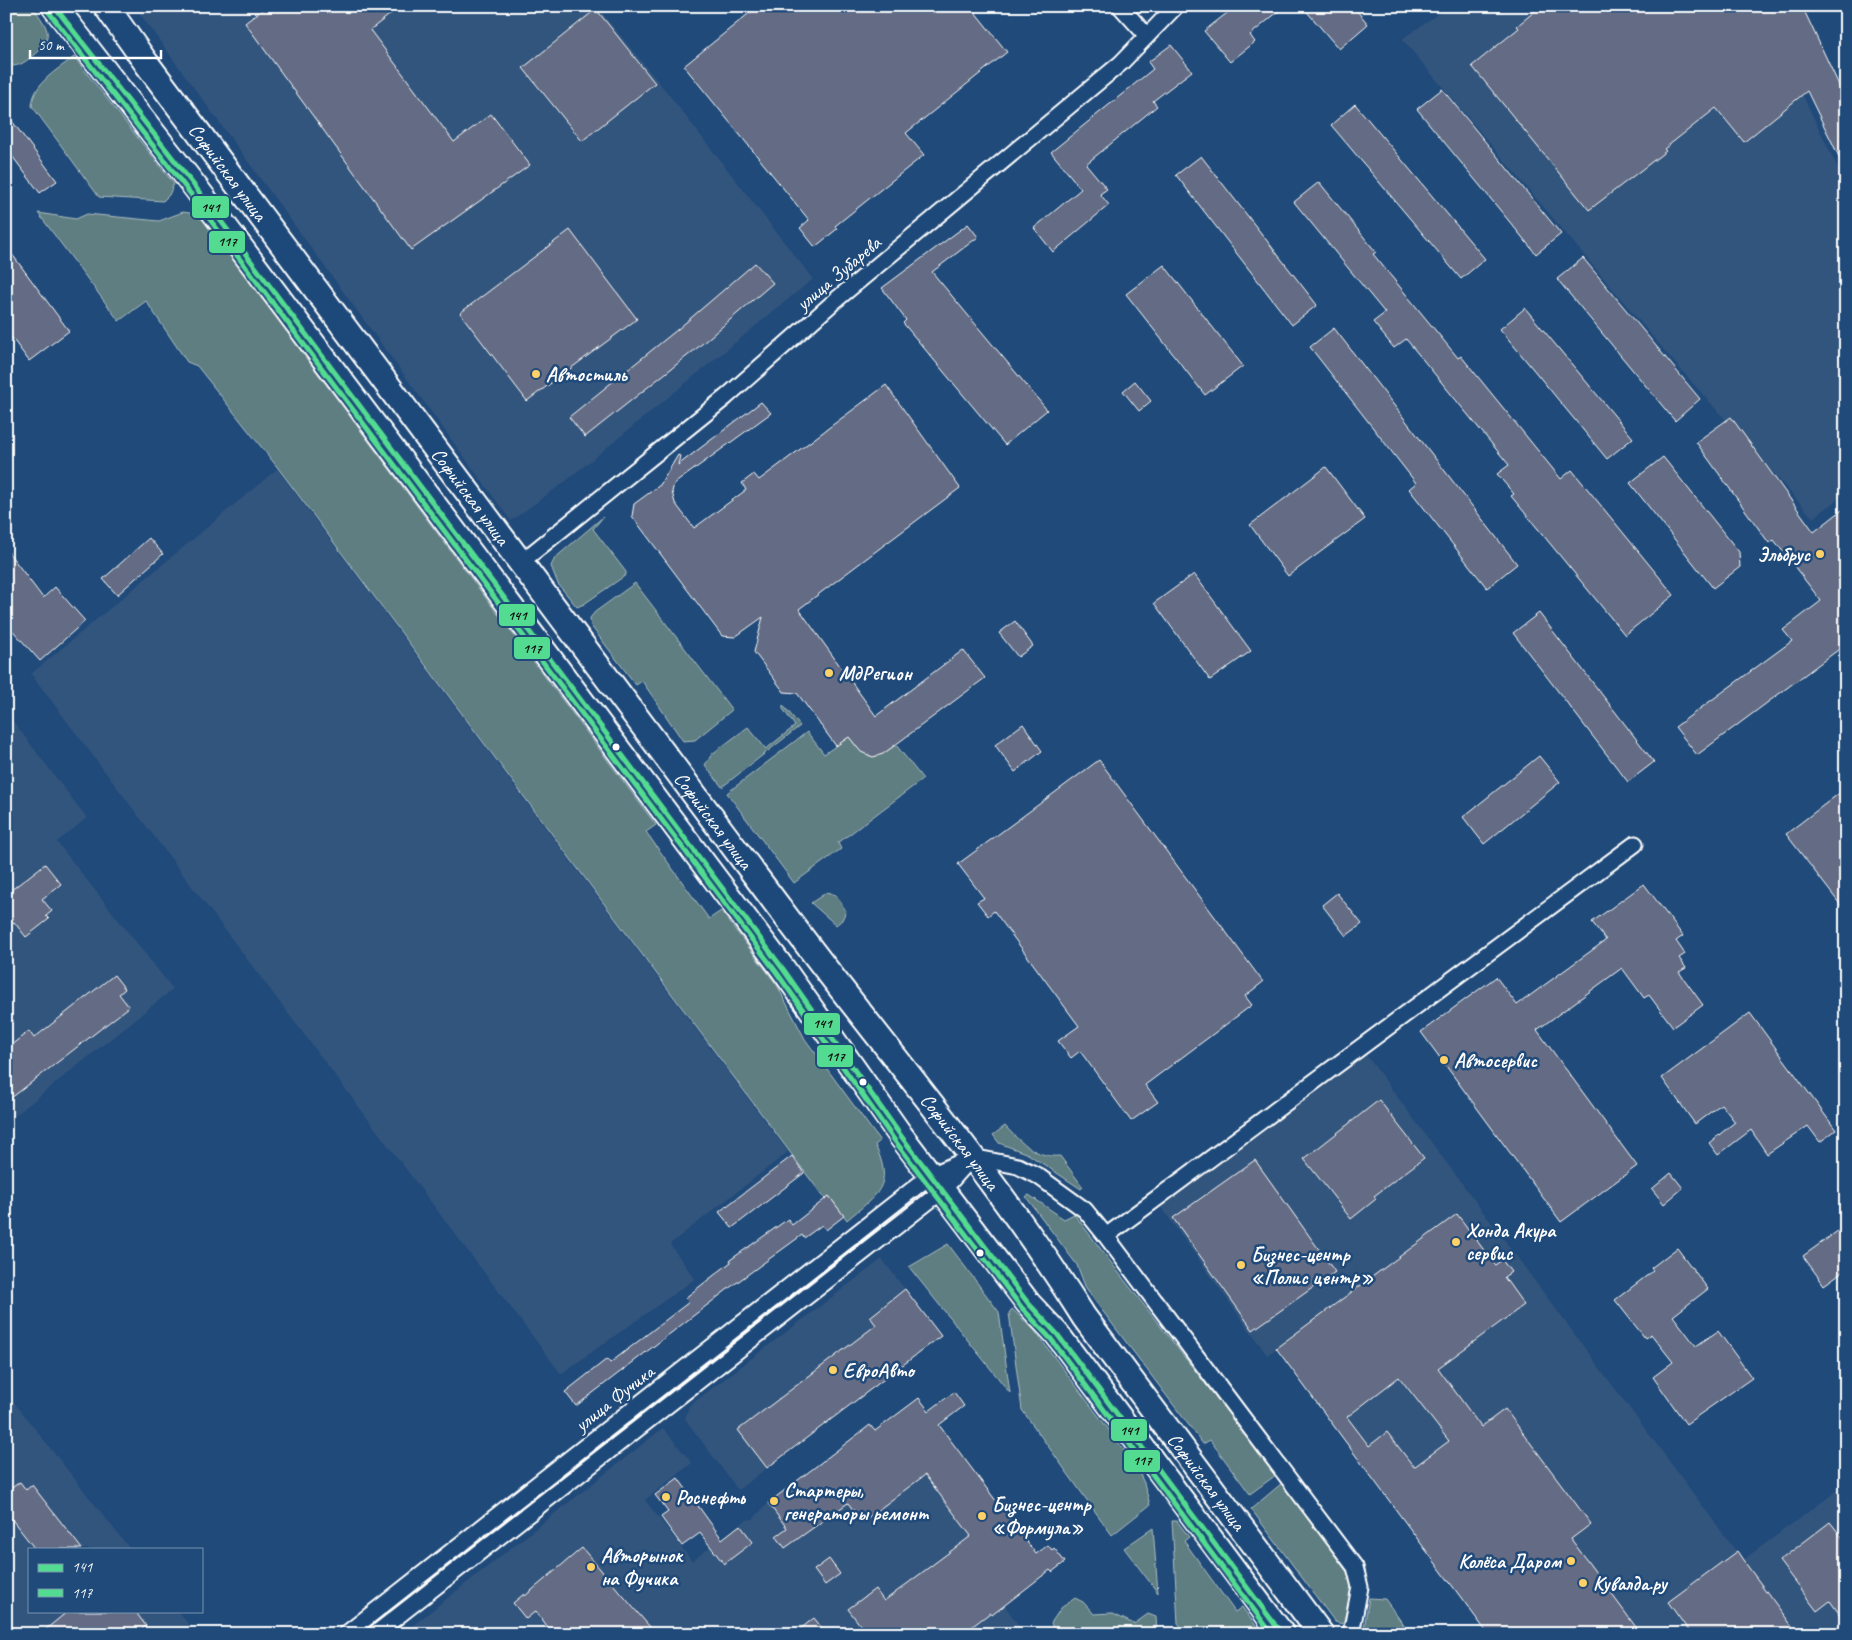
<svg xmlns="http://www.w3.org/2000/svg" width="1852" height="1640" font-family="Caveat,sans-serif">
	<rect width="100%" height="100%" fill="#1f4a7a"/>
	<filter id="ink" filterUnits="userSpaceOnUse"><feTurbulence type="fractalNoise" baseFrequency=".02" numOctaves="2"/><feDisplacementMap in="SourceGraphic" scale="10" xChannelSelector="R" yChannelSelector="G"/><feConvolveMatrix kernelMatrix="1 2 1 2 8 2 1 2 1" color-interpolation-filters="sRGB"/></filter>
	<g filter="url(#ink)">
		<!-- built -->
		<path fill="#33547d" d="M134 6H596L666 91 813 279 566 481 511 521Z
			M1449 6H1760L1846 185V493L1813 518 1674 362 1402 39Z
			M277 469 788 1152 670 1244 695 1279 561 1374 31 674Z
			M6 712 87 818 57 842 173 989 6 1123Z
			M1364 1052 1743 1560 1846 1484V1634H1488L1276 1349 1267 1355 1158 1203Z
			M882 1259 941 1336 738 1490 685 1419 689 1406Z
			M6 1392 130 1549H29V1611H178L196 1634H6Z
			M954 1392 939 1425 1033 1550 1000 1576 1003 1603 1025 1634H402L663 1428 692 1463 645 1500 692 1561 746 1520 753 1519 768 1503 870 1425 884 1443 895 1435 886 1423 919 1398 929 1411Z"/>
		<!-- green -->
		<path fill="#5e7e82" stroke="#aebec0" d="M6 6H32C49 29 56 38 31 57 23 64 17 67 6 66Z
			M74 57 174 184 169 195 163 201 99 197 32 106C33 83 57 70 74 57Z
			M183 212 190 213 202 219 656 825 646 832 709 919 721 911 777 985 805 1039 880 1141 875 1145C895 1187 877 1194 847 1220L829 1196 825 1199 278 468 197 366 187 362 146 301 119 321 38 213 76 219 87 214 159 221Z
			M603 517 593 529 626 572V575L584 604 577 607 558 584 551 566 555 558Z
			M635 583 732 710 695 740 683 741 642 681 636 685 591 626 590 618 595 612Z
			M783 705 800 726 722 787 705 765 712 754 748 727 766 749 795 726 783 709Z
			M807 732 824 754 849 737C867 760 872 762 896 745L923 779 838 843 841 849 794 883 727 793Z
			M827 892 836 895 846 911 842 920 836 925 811 903Z
			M1005 1126C1020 1142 1036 1158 1060 1156L1083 1187 1081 1189 1028 1154 999 1143 993 1135Z
			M1029 1195 1064 1219 1074 1214C1140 1302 1209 1387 1276 1475L1250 1494 1210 1440 1203 1444 1095 1301 1085 1286 1077 1265 1026 1197Z
			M948 1244 999 1312 1010 1393 909 1267Z
			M1012 1309 1034 1330 1136 1466 1144 1483 1150 1505 1112 1535 1022 1410 1009 1313Z
			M1282 1483 1350 1576 1351 1593 1343 1624 1335 1622 1251 1509Z
			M1172 1521H1177L1189 1537 1184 1541 1235 1612 1242 1607 1262 1634H1187L1178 1623Z
			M1153 1528 1158 1593 1124 1548Z
			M1075 1598 1083 1602 1094 1614 1111 1613 1134 1624 1148 1614 1156 1617 1157 1634H1055L1051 1623 1061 1608Z
			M1369 1598 1385 1599 1410 1634H1363Z"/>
		<!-- building -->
		<path fill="#636c84" stroke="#fff" fill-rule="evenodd" d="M267 6H401L370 30 454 142 491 114 530 165 411 250 245 23Z
			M758 6H970L1007 52 906 133 924 155 835 226 837 229 815 247 800 228 809 220 684 66Z
			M1236 6H1285L1250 35 1255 42 1230 62 1204 31Z
			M1302 6H1353L1368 24 1339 49Z
			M1541 6H1802L1846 100V171L1807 91 1744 142 1716 108 1664 149 1666 151 1589 210 1472 66 1519 28 1517 26Z
			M596 9 655 83 582 141 523 68Z
			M1171 45 1192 71 1153 101 1157 106 1086 164 1107 189 1100 194 1109 205 1053 252 1034 228 1081 189 1051 152 1153 69 1148 62Z
			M1442 89 1561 234 1536 254 1417 109Z
			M1355 104 1485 259 1461 279 1331 125Z
			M6 113 57 181 40 193 6 148Z
			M1201 156 1317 305 1292 325 1176 175Z
			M1319 182 1376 252 1373 254 1458 358 1461 356 1561 479 1572 470 1674 595 1625 635 1511 496 1514 494 1497 474 1509 465 1406 339 1394 348 1373 322 1385 313 1294 202Z
			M968 224 978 237 932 272 1047 410 1005 445 903 323 906 320 882 288Z
			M570 230 637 319 527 401 460 313Z
			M6 246 69 331 29 361 6 330Z
			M1583 258 1700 399 1675 421 1557 279Z
			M755 263 773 283 696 349 585 437 569 417 678 329Z
			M1164 265 1243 366 1205 395 1126 294Z
			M1525 308 1633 438 1607 459 1500 329Z
			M1334 328 1517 564 1487 588 1409 489 1416 483 1310 347Z
			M1135 381 1151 401 1139 411 1123 391Z
			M886 385 960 488 799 609 876 716 963 650 985 678 883 754 873 757 861 752 849 737 836 746 797 693 784 692 754 652 763 617 735 637 722 636 632 516 634 504 660 485 678 455 680 456 678 465 761 402 771 413 674 484 672 492 675 503 694 528 746 490 742 483 754 474 759 480Z
			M1731 417 1814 532 1846 507V644L1697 755 1675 727 1792 641 1783 630 1821 601 1774 540 1769 543 1696 442Z
			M1663 457 1739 552 1740 567 1713 588 1630 483Z
			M1326 467 1365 519 1288 576 1250 525Z
			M149 538 163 554 117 595 103 579Z
			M6 549 43 598 55 587 85 621 40 661 6 623Z
			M1194 574 1251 651 1210 680 1154 603Z
			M1539 613 1654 762 1628 782 1513 633Z
			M1015 621 1033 646 1018 657 999 633Z
			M1023 724 1042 751 1015 772 995 745Z
			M1539 756 1560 782 1484 844 1463 817Z
			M1099 760 1263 982 1245 996 1252 1005 1145 1085 1158 1102 1131 1121 1080 1051 1071 1058 1058 1041 1079 1026 994 911 988 916 977 902 984 898 958 864Z
			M1846 788V912L1786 834Z
			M45 864 61 884 42 899 52 911 46 916 49 919 26 937 14 922 6 928V894Z
			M1644 884 1683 936 1676 941 1685 954 1679 958 1686 968 1679 972 1703 1005 1673 1027 1649 995 1644 998 1622 968 1537 1030 1637 1166 1561 1222 1421 1032 1496 977 1517 1005 1606 940 1592 922Z
			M1337 893 1362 924 1346 936 1322 905Z
			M114 975 125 989 119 994 129 1007 6 1102V1049L29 1031 34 1038Z
			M1750 1013 1836 1130 1820 1142 1808 1126 1767 1154 1751 1130 1718 1155 1709 1143 1735 1122 1721 1104 1695 1124 1662 1078Z
			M1379 1100 1424 1158 1374 1196 1376 1199 1351 1219 1304 1159Z
			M792 1156 804 1173 732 1228 719 1212Z
			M1255 1160 1335 1272 1253 1330 1173 1218Z
			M1671 1173 1683 1188 1664 1204 1652 1189Z
			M829 1196 844 1216 826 1230 822 1225 804 1238 802 1235 732 1286 576 1406 565 1392 607 1359 610 1363 689 1302 685 1298 731 1262 730 1260 788 1219 792 1225Z
			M1457 1214 1495 1265 1502 1260 1511 1272 1504 1277 1524 1305 1438 1368 1481 1427 1505 1409 1591 1524 1571 1539 1641 1634H1488L1276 1348ZM1399 1377 1449 1441 1414 1467 1387 1432 1369 1446 1347 1417Z
			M1846 1225V1269L1824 1285 1803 1256Z
			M1677 1248 1708 1289 1673 1316 1696 1346 1718 1331 1752 1378 1686 1424 1653 1377 1673 1362 1651 1334 1645 1338 1615 1300 1653 1271 1651 1268Z
			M905 1289 941 1336 767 1468 738 1430 876 1325 870 1317Z
			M954 1392 964 1406 939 1425 1036 1554 1048 1545 1052 1550 1054 1548 1065 1562 1052 1572 1050 1570 992 1615 990 1613 962 1634H867L848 1609 875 1589 884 1601 971 1536 925 1475 862 1522 848 1503 785 1548 776 1536 787 1528 768 1503 870 1425 875 1431 919 1398 929 1411Z
			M678 1478 722 1539 740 1525 753 1542 724 1564 700 1533 682 1546 661 1517 668 1512 655 1495Z
			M20 1482 26 1490 32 1485 82 1549H35L6 1512V1492Z
			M1830 1522 1846 1542V1623L1830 1601 1817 1611 1779 1561Z
			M582 1548 656 1634H553L536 1611 526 1619 513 1603 524 1594 525 1596Z
			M1737 1551 1743 1560 1798 1634H1691L1668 1602Z
			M829 1559 840 1574 825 1585 814 1570Z
			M68 1611H135L146 1626 136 1634H40Z
			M814 1618 827 1634H794Z"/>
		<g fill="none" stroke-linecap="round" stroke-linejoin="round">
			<!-- minor casing -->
			<g stroke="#fff" stroke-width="19">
				<path id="minor" d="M1120 6 1147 36
					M520 563 726 397 837 299 1121 63 1176 6
					M972 1157 1018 1166 1038 1176 1085 1210 1106 1236 1355 1567 1360 1587 1351 1634
					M1106 1236 1635 844
					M346 1634 931 1175 972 1157
					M375 1634 943 1190 968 1162"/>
			</g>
			<!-- primary casing -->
			<g stroke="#fff" stroke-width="28">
				<g id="primary">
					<path d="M54 6 196 188 783 969 901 1136 1028 1303 1057 1334 1282 1634"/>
					<path id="s1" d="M106 6 147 64C360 347 571 631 784 914 884 1048 995 1175 1084 1317L1321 1634"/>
				</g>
			</g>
			<!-- minor -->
			<use href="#minor" stroke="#1f4a7a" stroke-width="15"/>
			<!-- primary -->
			<use href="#primary" stroke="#1f4a7a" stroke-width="24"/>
			<!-- bus-1 casing -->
			<g stroke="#1f4a7a" stroke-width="9">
				<path id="bus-1" d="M54 6 196 188 783 969 901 1136 1028 1303 1057 1334 1282 1634"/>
			</g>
			<!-- bus-2 casing -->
			<g stroke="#1f4a7a" stroke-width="9">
				<path id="bus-2" d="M48 11 190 193 777 973 895 1141 1022 1308 1051 1339 1272 1634"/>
			</g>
			<!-- bus-1 -->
			<use href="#bus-1" stroke="#53dc91" stroke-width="5"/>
			<!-- bus-2 -->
			<use href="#bus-2" stroke="#53dc91" stroke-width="5"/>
		</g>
	</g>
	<!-- markers -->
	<g fill="#ffd166" stroke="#1f4a7a" stroke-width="2">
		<circle cx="536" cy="374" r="5"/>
		<circle cx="1820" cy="554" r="5"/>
		<circle cx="829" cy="673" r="5"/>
		<circle cx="1444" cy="1060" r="5"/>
		<circle cx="1456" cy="1242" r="5"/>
		<circle cx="1241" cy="1265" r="5"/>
		<circle cx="833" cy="1370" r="5"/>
		<circle cx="666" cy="1497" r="5"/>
		<circle cx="774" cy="1501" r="5"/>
		<circle cx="982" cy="1516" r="5"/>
		<circle cx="1571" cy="1561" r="5"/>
		<circle cx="591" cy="1567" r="5"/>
		<circle cx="1583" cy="1583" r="5"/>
	</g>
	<g fill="#fff" stroke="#1f4a7a" stroke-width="2">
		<circle cx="616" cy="747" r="4.5"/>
		<circle cx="863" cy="1082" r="4.5"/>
		<circle cx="980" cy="1253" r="4.5"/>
	</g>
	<g text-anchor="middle" stroke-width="5" stroke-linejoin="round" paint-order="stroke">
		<!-- street labels -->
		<g font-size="20" fill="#fff" stroke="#1f4a7a">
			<text dy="7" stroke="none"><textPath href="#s1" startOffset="206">Софийская улица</textPath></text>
			<text transform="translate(838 273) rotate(-40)" y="7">улица Зубарева</text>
			<text dy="7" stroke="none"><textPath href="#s1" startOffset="611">Софийская улица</textPath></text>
			<text dy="7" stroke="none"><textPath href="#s1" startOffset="1016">Софийская улица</textPath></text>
			<text dy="7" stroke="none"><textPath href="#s1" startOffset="1421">Софийская улица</textPath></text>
			<text transform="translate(614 1398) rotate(-38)" y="7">улица Фучика</text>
			<text dy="7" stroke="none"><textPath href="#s1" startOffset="1841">Софийская улица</textPath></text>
		</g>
		<!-- poi labels -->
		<g font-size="20" font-weight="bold" fill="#fff" stroke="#1f4a7a" text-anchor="start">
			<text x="546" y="381">Автостиль</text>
			<text x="1810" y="561" text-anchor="end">Эльбрус</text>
			<text x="839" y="680">МдРегион</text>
			<text x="1454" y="1067">Автосервис</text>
			<text x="1466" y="1237">Хонда Акура<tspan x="1466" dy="23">сервис</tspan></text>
			<text x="1251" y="1261">Бизнес-центр<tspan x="1251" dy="23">«Полис центр»</tspan></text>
			<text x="843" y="1377">ЕвроАвто</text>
			<text x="784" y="1497">Стартеры,<tspan x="784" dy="23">генераторы ремонт</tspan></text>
			<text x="676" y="1504">Роснефть</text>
			<text x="992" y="1511">Бизнес-центр<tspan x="992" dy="23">«Формула»</tspan></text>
			<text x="601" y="1562">Авторынок<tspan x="601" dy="23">на Фучика</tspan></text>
			<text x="1561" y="1568" text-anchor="end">Колёса Даром</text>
			<text x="1593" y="1590">Кувалда.ру</text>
		</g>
	</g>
	<g stroke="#1f4a7a" stroke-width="2">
		<rect x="191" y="195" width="39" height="24" rx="5" fill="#53dc91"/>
		<rect x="208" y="230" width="38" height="24" rx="5" fill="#53dc91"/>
		<rect x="498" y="603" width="38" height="24" rx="5" fill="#53dc91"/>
		<rect x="513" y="636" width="38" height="24" rx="5" fill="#53dc91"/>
		<rect x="803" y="1012" width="38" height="24" rx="5" fill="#53dc91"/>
		<rect x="816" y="1044" width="38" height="24" rx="5" fill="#53dc91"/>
		<rect x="1110" y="1418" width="38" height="24" rx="5" fill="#53dc91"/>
		<rect x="1123" y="1449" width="38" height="24" rx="5" fill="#53dc91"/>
	</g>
	<g font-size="14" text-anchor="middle" font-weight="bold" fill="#111">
		<text x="210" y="212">141</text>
		<text x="227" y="246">117</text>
		<text x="517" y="620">141</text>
		<text x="532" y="653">117</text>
		<text x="822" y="1028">141</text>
		<text x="835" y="1061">117</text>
		<text x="1129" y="1435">141</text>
		<text x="1142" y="1465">117</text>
	</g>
	<!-- margin -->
	<rect width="1852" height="1640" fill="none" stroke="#1f4a7a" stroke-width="25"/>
	<rect x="12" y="12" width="1827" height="1615" fill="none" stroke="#fff" stroke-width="2" filter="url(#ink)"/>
	<!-- legend -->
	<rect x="28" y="1548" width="175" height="65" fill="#1f4a7a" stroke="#7992af"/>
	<rect x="38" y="1564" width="25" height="8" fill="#53dc91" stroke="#7992af"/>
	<text x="72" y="1572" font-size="15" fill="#ffffff">141</text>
	<rect x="38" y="1589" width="25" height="8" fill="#53dc91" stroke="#7992af"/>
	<text x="72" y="1598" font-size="15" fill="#ffffff">117</text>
	<!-- scale -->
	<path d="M30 50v8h131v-8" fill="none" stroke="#ffffff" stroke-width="2.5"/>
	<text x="38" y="50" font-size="15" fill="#ffffff" stroke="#1f4a7a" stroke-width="4" paint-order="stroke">50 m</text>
</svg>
